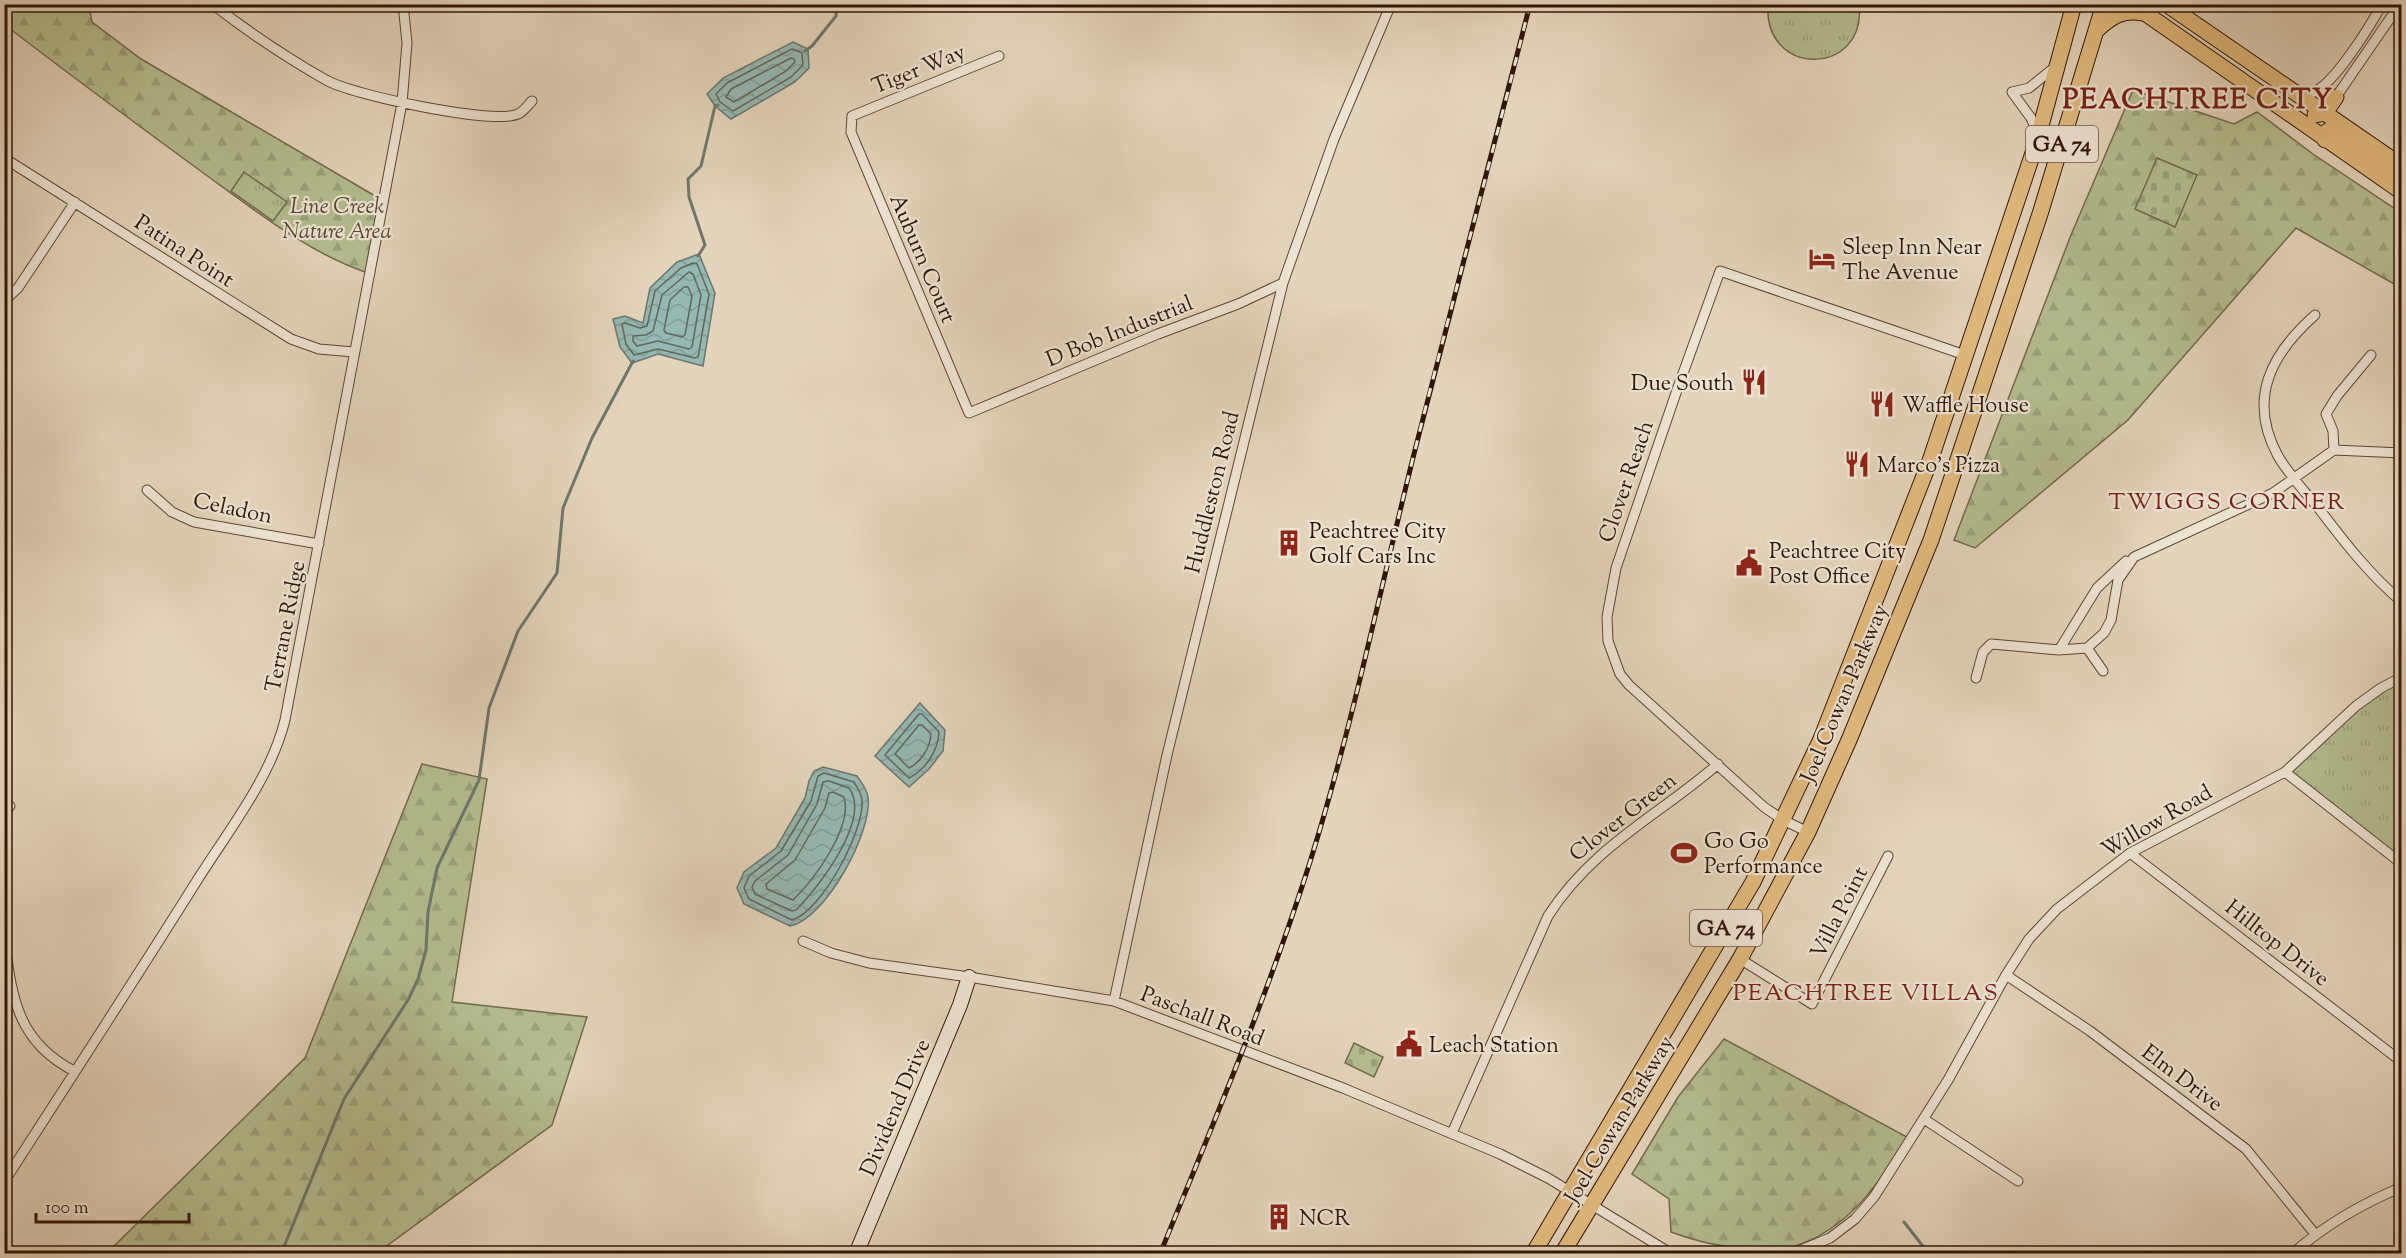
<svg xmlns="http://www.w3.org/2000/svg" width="2406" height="1258" font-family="'Sorts Mill Goudy',serif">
	<defs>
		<pattern id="forest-firs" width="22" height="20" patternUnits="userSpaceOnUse" patternTransform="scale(1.5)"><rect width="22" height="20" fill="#b4bd90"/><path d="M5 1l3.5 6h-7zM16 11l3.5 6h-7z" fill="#9ba27b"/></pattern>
		<pattern id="cemetery-stones" width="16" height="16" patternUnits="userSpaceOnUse" patternTransform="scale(1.5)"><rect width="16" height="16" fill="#b4bd90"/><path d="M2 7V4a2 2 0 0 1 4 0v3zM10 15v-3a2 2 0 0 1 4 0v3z" fill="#9ba27b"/></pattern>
		<pattern id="park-tufts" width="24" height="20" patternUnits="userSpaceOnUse" patternTransform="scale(1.5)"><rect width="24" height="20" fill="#b4bd90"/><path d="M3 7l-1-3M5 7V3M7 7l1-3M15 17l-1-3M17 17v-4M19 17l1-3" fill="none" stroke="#9ba27b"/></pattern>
		<pattern id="water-waves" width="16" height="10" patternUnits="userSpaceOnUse" patternTransform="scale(1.5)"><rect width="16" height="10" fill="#95b8b2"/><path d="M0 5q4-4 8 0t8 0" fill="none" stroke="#819d98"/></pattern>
	</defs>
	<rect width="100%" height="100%" fill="#e4d4bb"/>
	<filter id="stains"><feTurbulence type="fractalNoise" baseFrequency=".00333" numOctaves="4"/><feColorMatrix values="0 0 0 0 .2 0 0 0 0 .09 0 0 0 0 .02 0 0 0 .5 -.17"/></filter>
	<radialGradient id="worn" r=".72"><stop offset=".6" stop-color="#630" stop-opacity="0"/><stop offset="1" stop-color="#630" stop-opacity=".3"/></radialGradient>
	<!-- forest -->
	<path fill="url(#forest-firs)" stroke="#726a4b" stroke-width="1.5" d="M4 5H89L92 22 141 59 382 200 368 273C308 253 253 209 202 172 135 123 70 75 5 25Z
		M2133 90 2234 124 2257 112 2313 154 2401 213V288L2296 228 2128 420 1975 548 1954 540 2071 235Z
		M422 764 487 779 452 1002 587 1017 552 1125 377 1253H107L305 1058Z
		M1724 1039 1907 1137C1883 1179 1852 1223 1806 1242 1794 1248 1779 1250 1766 1253L1762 1248C1730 1250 1701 1243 1671 1232L1669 1199 1632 1174 1678 1097Z"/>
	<!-- cemetery -->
	<path fill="url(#cemetery-stones)" stroke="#726a4b" stroke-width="1.5" d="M2157 158 2197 175 2175 227 2135 209Z
		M1354 1043 1383 1057 1374 1077 1345 1063Z"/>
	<!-- park -->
	<path fill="url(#park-tufts)" stroke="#726a4b" stroke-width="1.5" d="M1768 4 1859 5C1867 76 1763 79 1768 4Z
		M244 172 287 202 273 221 231 191Z
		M2401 681V864L2285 772 2375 691Z"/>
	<!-- water -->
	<path fill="url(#water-waves)" stroke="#6d776d" stroke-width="1.5" d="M793 42 808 49 809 68 795 82 731 119 715 106 707 94 723 78Z
		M699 254 715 293 703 366 658 354 632 363 620 347 613 319 625 316 643 323 650 288 677 262Z
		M920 703 945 730 943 751 929 769 909 787 875 756Z
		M823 767 857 776C861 782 867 789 868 797 873 831 825 920 790 926L744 904 737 888 744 872 776 848 805 798 809 781 814 771Z"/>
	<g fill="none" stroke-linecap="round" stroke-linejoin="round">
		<!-- shore -->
		<path stroke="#62675c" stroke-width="1.5" d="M792 49 802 53 803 65 791 77 733 111 720 102 716 94 727 83Z
			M791 58 794 59 795 62 786 71 734 102 726 97 731 89Z
			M693 263 697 264 709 294 698 357 695 358 658 349 634 355 626 344 622 324 625 323 640 328 647 326 655 291 681 268Z
			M689 272 693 274 701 295 692 347 689 349 658 341 637 346 633 341V336L646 335 653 331 662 295Z
			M684 287H688L692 296 685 335 682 337 666 333 664 330 670 300Z
			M919 714H922L939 732C938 751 926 769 909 778L885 755Z
			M919 725H922L931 734C930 748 921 762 909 768L895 754Z
			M824 773 854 782C857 787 861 793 862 799 865 830 822 911 792 920L749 899 744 888 749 876 781 851 811 801 818 776Z
			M829 781 849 788C872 819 818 888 796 910L792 911 755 894 752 887 755 881 788 855 817 804 823 782Z
			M833 792 844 797C853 827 814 880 793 900L767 889 766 884 795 860 825 808 829 793Z"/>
		<!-- stream -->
		<path stroke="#6d776d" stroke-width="3" d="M805 51 812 46 836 16 837 4
			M698 256 705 245 689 197 688 179 701 166 715 106 718 105
			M1904 1222 1929 1254
			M281 1254 344 1099 408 1000 418 979 426 950 428 912 437 868 479 780 489 708 518 631 557 573 563 508 592 438 633 361"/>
		<!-- street casing -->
		<g stroke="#5d4633" stroke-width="11">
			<path id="street" d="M212 4C246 30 289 59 326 80 352 95 493 125 518 114 523 112 528 105 532 101
				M999 56 852 116 851 132 969 413 1158 334 1238 304 1283 283
				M2012 92 2029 88 2055 67
				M2012 92 2031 118 2038 134
				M2302 97C2307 95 2314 93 2319 89 2338 77 2371 25 2382 4
				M2336 97 2400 4
				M4 158 291 339 319 349 354 352
				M4 301 18 288 75 202
				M2315 315C2271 354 2247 399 2278 456 2289 475 2306 493 2320 510 2345 543 2370 575 2402 602
				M2334 450 2333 431 2326 414 2337 396 2371 355
				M2334 450 2402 453
				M147 490 172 512 194 522 319 544
				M2087 648 2103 671
				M2059 650 2097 588 2126 561
				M1976 678 1983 652 1991 644 2059 650 2087 648 2104 633 2111 620 2118 580 2134 557 2273 493 2334 450
				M2285 772 2402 864
				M4 812 10 806
				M1808 832 1783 820 1764 807 1629 685 1620 674 1608 641 1607 617 1616 568 1677 390 1720 271 1965 355
				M2130 853 2402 1062
				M4 937C12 996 16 1041 74 1071
				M803 941 831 953 869 963 969 977 1114 1001 1343 1088 1500 1154 1548 1178 1672 1254
				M1740 959 1812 1004 1888 856
				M2006 975 2090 1031 2246 1149 2315 1234
				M1114 1001 1167 755 1283 283 1334 139 1391 4
				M1924 1119 2018 1181
				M1452 1133 1548 916C1593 846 1658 816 1718 764
				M4 1182C69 1081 134 981 198 879 229 830 271 777 285 720L402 103 407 43 403 4
				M1791 1254 1830 1238 1855 1219 1874 1197 1948 1080 2006 975 2029 939 2057 909 2130 853 2285 772 2356 706 2381 688 2402 677
				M2292 1254C2325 1225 2361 1204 2402 1187"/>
		</g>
		<!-- secondary casing -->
		<g stroke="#301606" stroke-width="16">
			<path id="secondary" d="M856 1254 960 1005 969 977"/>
		</g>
		<!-- primary casing -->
		<g stroke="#301606" stroke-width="17">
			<path id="primary" d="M2132 4 2402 192
				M2166 4 2402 166
				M2098 29C2112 16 2124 9 2143 13
				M2315 115 2325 113 2336 97
				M2325 140V133L2329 130 2402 177
				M1533 1254 1753 882 1821 739 1931 458 2036 144 2074 4
				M1562 1254 1740 959 1808 832 1849 740 1931 540 2040 214 2104 4"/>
		</g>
		<!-- street -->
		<use href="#street" stroke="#ede3d3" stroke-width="9"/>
		<!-- secondary -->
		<use href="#secondary" stroke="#ede3d3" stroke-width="14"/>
		<!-- primary -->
		<use href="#primary" stroke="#e2ba7e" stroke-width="15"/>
		<!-- rail casing -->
		<g stroke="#301606" stroke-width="5">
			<path id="rail" d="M1160 1254C1213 1124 1268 995 1310 862 1351 731 1379 595 1412 462 1450 309 1492 157 1530 4"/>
		</g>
		<!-- rail -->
		<use href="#rail" stroke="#ede3d3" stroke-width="3" stroke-dasharray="9" stroke-linecap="butt"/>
	</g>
	<!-- icons -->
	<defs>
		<g id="hotel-bare" transform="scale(2.07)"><path d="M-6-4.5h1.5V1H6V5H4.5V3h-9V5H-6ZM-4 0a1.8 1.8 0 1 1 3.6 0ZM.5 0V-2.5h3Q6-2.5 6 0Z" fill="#8f2418" stroke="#ede3d3" stroke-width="2.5" paint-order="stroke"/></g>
		<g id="restaurant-bare" transform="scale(2.07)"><path d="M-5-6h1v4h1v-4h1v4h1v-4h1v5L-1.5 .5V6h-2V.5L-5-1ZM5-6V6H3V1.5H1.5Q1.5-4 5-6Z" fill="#8f2418" stroke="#ede3d3" stroke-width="2.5" paint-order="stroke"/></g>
		<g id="building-bare" transform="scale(2.07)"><path d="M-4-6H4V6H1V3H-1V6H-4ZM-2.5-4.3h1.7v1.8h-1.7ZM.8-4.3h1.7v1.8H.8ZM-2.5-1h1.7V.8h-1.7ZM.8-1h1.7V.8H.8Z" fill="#8f2418" stroke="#ede3d3" stroke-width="2.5" paint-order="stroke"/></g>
		<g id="civic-bare" transform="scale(2.07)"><path d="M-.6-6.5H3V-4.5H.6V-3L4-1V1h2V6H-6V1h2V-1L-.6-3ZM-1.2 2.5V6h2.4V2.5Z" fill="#8f2418" stroke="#ede3d3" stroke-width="2.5" paint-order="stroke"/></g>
		<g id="stadium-bare" transform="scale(2.07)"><path d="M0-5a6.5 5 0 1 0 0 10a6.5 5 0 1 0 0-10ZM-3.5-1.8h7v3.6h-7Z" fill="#8f2418" stroke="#ede3d3" stroke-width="2.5" paint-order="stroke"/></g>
	</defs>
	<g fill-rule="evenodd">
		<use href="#hotel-bare" x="1822" y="259"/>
		<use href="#restaurant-bare" x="1754" y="382"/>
		<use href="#restaurant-bare" x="1882" y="404"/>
		<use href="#restaurant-bare" x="1857" y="464"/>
		<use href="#building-bare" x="1289" y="543"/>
		<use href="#civic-bare" x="1749" y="563"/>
		<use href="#stadium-bare" x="1684" y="853"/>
		<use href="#civic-bare" x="1409" y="1044"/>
		<use href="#building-bare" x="1279" y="1217"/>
	</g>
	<g text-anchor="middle" stroke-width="4.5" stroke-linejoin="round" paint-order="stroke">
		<!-- shield labels -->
		<g fill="#ede3d3" stroke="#695444" stroke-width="1.5">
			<rect x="2026" y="126" width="72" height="36" rx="4.5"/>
			<rect x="1690" y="910" width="72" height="36" rx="4.5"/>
		</g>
		<g font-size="21" font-weight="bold" fill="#301606">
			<text x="2062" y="151">GA 74</text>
			<text x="1726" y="935">GA 74</text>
		</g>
		<!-- street labels -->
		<g font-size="22" fill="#301606" stroke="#ede3d3">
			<text transform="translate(918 68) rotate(-22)" y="8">Tiger Way</text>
			<text transform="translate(185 250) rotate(33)" y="8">Patina Point</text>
			<text transform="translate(924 258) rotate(67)" y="8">Auburn Court</text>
			<text transform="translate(1119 330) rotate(-22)" y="8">D Bob Industrial</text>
			<text transform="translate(1625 481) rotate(-71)" y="8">Clover Reach</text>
			<text transform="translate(1211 492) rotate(-76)" y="8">Huddleston Road</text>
			<text transform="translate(233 507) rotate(12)" y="8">Celadon</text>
			<text transform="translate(284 626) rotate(-79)" y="8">Terrane Ridge</text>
			<text transform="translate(1843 693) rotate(-67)" y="8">Joel Cowan Parkway</text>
			<text transform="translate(1622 816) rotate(-38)" y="8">Clover Green</text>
			<text transform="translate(2156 820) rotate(-30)" y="8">Willow Road</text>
			<text transform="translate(1838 912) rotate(-63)" y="8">Villa Point</text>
			<text transform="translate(2278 942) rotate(38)" y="8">Hilltop Drive</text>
			<text transform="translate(1203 1015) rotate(21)" y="8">Paschall Road</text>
			<text transform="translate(2183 1077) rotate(37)" y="8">Elm Drive</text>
			<text transform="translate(894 1107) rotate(-67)" y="8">Dividend Drive</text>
			<text transform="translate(1618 1119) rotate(-59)" y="8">Joel Cowan Parkway</text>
		</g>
		<!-- park labels -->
		<g font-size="22" font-style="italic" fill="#58482f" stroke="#ede3d3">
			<text x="337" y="213">Line Creek<tspan x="337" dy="25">Nature Area</tspan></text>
		</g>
		<!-- poi labels -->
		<g font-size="22" fill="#301606" stroke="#ede3d3" text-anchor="start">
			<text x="1842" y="254">Sleep Inn Near<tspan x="1842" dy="25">The Avenue</tspan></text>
			<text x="1734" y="390" text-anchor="end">Due South</text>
			<text x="1902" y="412">Waffle House</text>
			<text x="1877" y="472">Marco's Pizza</text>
			<text x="1309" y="538">Peachtree City<tspan x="1309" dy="25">Golf Cars Inc</tspan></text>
			<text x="1769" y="558">Peachtree City<tspan x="1769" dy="25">Post Office</tspan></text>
			<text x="1704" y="848">Go Go<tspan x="1704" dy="25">Performance</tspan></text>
			<text x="1429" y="1052">Leach Station</text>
			<text x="1299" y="1225">NCR</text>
		</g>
		<!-- neighbourhood labels -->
		<g font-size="24" letter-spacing="1.5" fill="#7a1f14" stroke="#ede3d3">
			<text x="2227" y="509">TWIGGS CORNER</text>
			<text x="1866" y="1000">PEACHTREE VILLAS</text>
		</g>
		<!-- district labels -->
		<g font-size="28" font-weight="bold" letter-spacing="1.5" fill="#7a1f14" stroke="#ede3d3">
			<text x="2198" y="108">PEACHTREE CITY</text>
		</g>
	</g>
	<!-- margin -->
	<rect width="2406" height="1258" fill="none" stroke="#e4d4bb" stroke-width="24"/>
	<rect x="6" y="6" width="2394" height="1246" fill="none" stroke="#301606" stroke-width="3"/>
	<rect x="12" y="12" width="2382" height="1234" fill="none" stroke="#301606" stroke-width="1.5"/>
	<!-- scale -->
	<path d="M36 1213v9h153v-9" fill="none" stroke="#301606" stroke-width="3"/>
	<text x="45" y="1213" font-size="18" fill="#301606" stroke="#ede3d3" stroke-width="4.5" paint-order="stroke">100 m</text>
	<rect width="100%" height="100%" filter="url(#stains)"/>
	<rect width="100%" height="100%" fill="url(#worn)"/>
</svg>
